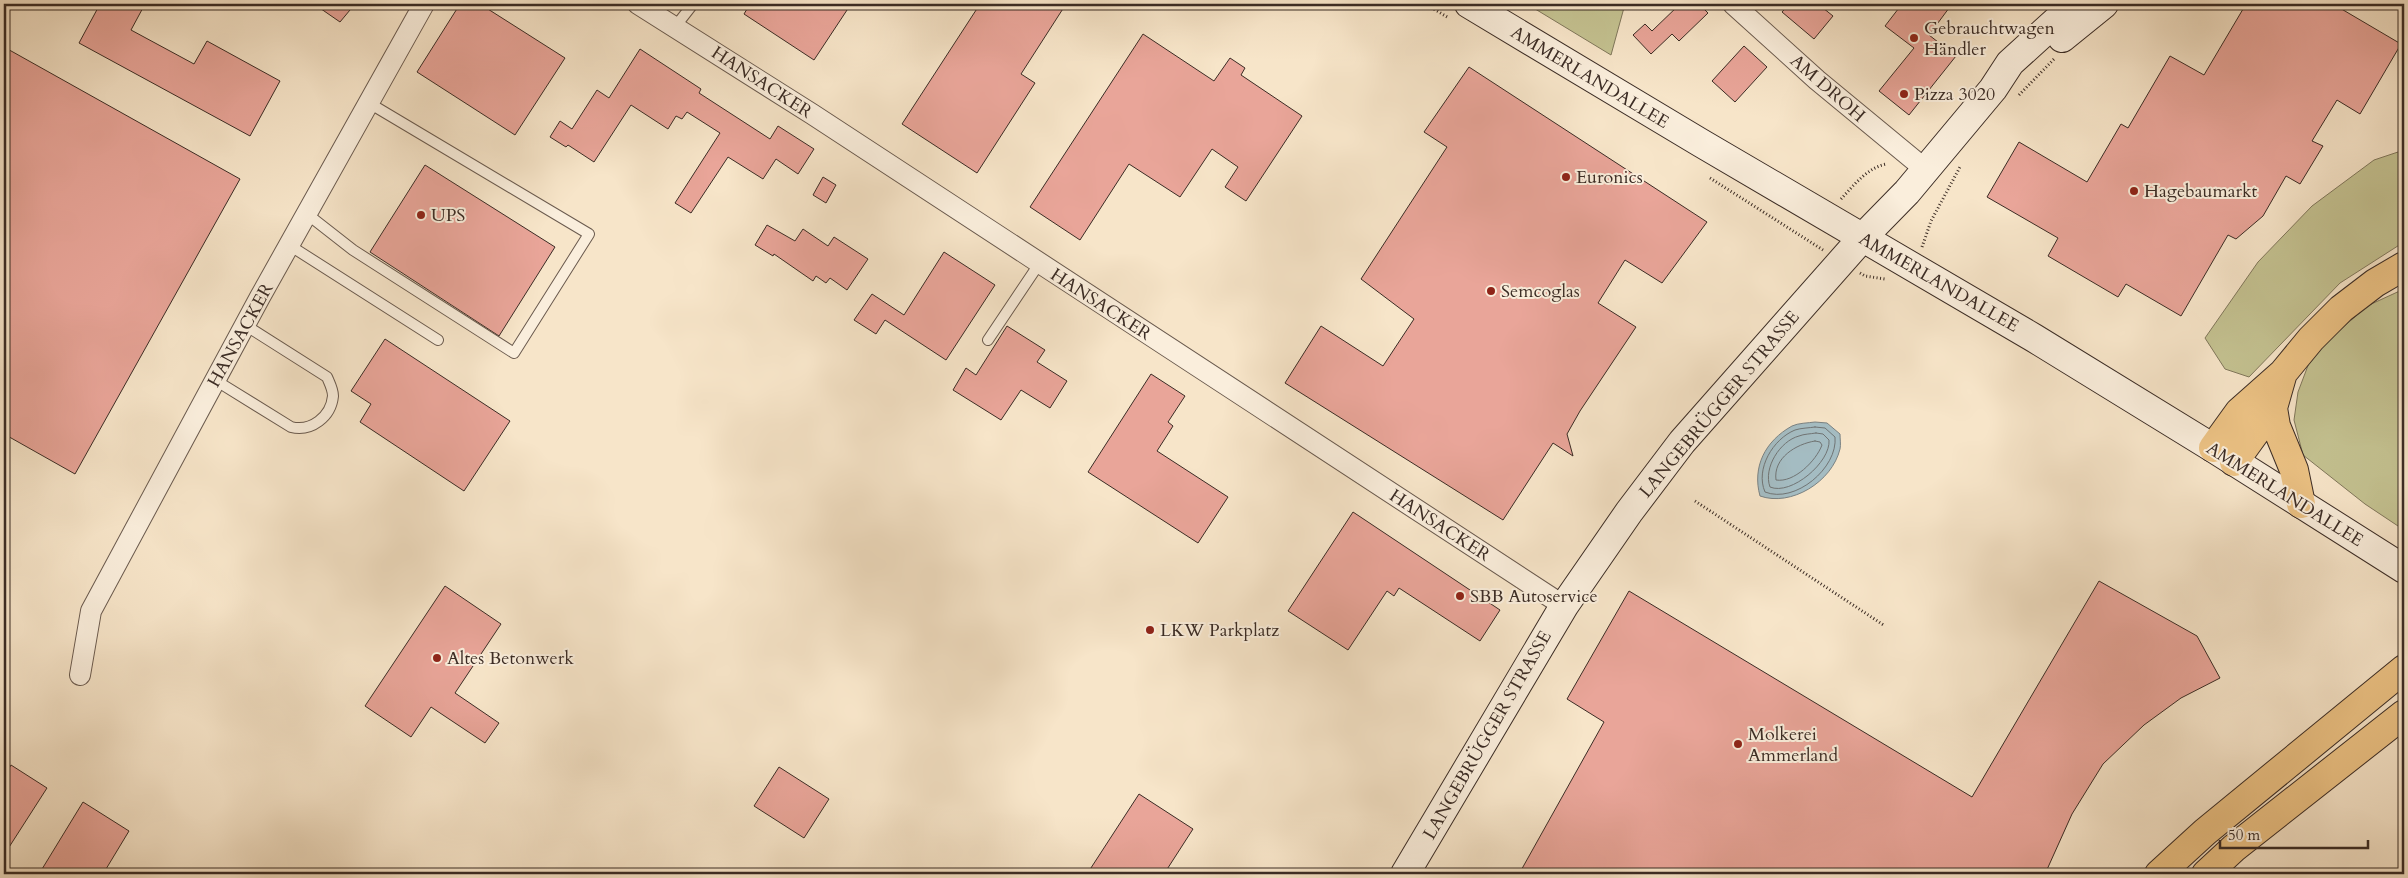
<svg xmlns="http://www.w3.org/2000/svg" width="2408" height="878" font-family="Cardo,serif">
	<rect width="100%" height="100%" fill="#f7e5c9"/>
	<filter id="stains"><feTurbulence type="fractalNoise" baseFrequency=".004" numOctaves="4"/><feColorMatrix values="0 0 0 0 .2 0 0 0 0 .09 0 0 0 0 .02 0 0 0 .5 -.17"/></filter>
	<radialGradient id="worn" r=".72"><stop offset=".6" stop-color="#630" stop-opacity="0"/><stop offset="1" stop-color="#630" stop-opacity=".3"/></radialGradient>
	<!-- green -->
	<path fill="#c4c291" stroke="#80775b" d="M1527 4H1625L1611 55Z
		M2404 150V242L2340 283 2249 377 2225 369 2205 338 2258 262 2312 206 2374 160Z
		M2404 289V530L2365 504 2303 455 2294 420 2298 392 2312 355 2367 306Z"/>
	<!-- water -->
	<path fill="#a4bcc2" stroke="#7a8283" d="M1815 422 1827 423 1840 434C1840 439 1841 445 1840 449 1832 482 1791 507 1760 496 1752 467 1765 441 1792 426 1798 423 1808 423 1815 422Z"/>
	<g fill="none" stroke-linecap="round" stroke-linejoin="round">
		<!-- shore -->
		<path stroke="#707474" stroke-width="1" d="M1815 427 1825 428 1835 437C1838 468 1795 504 1765 492 1755 469 1773 439 1795 430 1801 428 1809 428 1815 427Z
			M1816 433 1823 434 1829 440C1831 462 1791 496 1770 487 1763 468 1780 441 1799 436 1804 434 1810 434 1816 433Z
			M1815 441 1820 442 1822 445C1816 461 1794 483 1776 480 1773 458 1796 444 1815 441Z"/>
	</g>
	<!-- building -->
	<path fill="#e9a599" stroke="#3b2c25" d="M100 4H145L131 30 194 64 207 41 280 81 250 136 79 43Z
		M314 4H355L340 22Z
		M460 4H480L565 58 515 135 417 72Z
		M750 4H851L814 60 744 14Z
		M980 4H1066L1021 74 1035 83 977 173 902 124Z
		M1680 4H1699L1708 13 1679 41 1672 34 1651 54 1633 35 1645 24 1652 31Z
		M1789 4H1818L1833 16 1814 39 1782 12Z
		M1902 4H1952L1929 35 1956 56 1909 115 1879 91 1914 48 1885 26Z
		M2246 4H2333L2401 44 2360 114 2337 100 2312 141 2323 146 2300 184 2286 176 2263 216 2236 239 2228 235 2181 316 2126 284 2118 297 2048 256 2058 238 1987 197 2019 142 2087 182 2121 124 2128 128 2170 56 2204 75Z
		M1143 34 1214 81 1230 58 1245 68 1241 75 1302 116 1246 201 1225 187 1238 167 1212 149 1180 197 1129 164 1080 240 1030 207Z
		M1744 46 1767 67 1735 102 1712 81Z
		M4 47 240 179 75 474 4 434Z
		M640 49 701 89 699 93 770 139 778 126 814 149 798 174 776 159 763 179 728 157 691 213 675 203 720 133 687 112 682 119 676 116 668 129 631 105 594 162 568 145 566 147 550 137 560 121 572 129 597 90 609 98Z
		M1469 67 1707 222 1662 283 1625 260 1598 303 1636 327 1580 411 1567 434 1573 456 1553 443 1503 520 1285 383 1321 326 1383 366 1414 319 1361 279 1447 147 1424 132Z
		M425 165 555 247 499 336 370 252Z
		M823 177 836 185 826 203 813 195Z
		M767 225 795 241 803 229 828 246 834 237 868 259 847 290 830 278 826 283 816 276 813 281 774 254 773 256 755 245Z
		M944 252 995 285 946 360 885 320 876 334 854 320 872 294 904 315Z
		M1007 326 1045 350 1037 362 1067 381 1050 408 1021 390 1001 420 953 390 966 368 976 375Z
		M385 339 510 421 464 491 360 422 371 404 351 391Z
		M1151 374 1185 396 1168 422 1173 426 1157 451 1228 497 1198 543 1088 472Z
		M1353 512 1500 610 1480 641 1399 588 1394 596 1387 591 1348 650 1288 611Z
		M2099 581 2197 636 2220 678 2181 698 2144 725 2103 764 2072 814 2045 874H1519L1604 722 1567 699 1629 591 1972 797Z
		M445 586 501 624 455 693 499 723 485 743 431 707 411 737 365 706Z
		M11 765 47 788 4 855V777Z
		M779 767 829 799 804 838 754 806Z
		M1139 794 1193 829 1164 874H1087Z
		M83 802 129 831 103 874H39Z"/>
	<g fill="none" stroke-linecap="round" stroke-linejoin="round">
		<!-- lane casing -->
		<g stroke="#6a5a4e" stroke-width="12">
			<path id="lane" d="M675 27 693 4
				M307 214 353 250 514 353 589 234 369 103
				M289 245 438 340
				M988 340 1039 264
				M215 380 291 427C311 432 331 417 333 396 333 389 329 382 327 377L245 325"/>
		</g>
		<!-- street casing -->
		<g stroke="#6a5a4e" stroke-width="22">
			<path id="street" d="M638 4 812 114 1564 606
				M1733 4 1817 80 1926 170
				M80 675 91 611 260 297 424 4"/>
		</g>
		<!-- secondary casing -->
		<g stroke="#3b2c25" stroke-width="30">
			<path id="secondary" d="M1469 4 1701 143 2034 338 2213 448 2404 569
				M2062 38 2104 4
				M1405 874 1564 606 1629 512 1682 442 1863 237 1907 192 1993 89 2010 63 2075 4"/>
		</g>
		<!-- highway casing -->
		<g stroke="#3b2c25" stroke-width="30">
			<path id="highway" d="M2273 408 2276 426 2294 470 2301 504
				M2213 448 2239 412 2283 373 2311 339 2341 309 2375 283 2404 266
				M2234 462 2273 408 2283 373
				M2159 874 2205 832 2404 669
				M2206 874 2234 848 2404 714"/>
		</g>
		<!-- path -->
		<path stroke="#3b2c25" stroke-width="3" stroke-dasharray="1 2.5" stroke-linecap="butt" d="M1425 4 1449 18
			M2019 95 2055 58
			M1710 178 1823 250
			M1841 199C1854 185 1867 168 1886 164
			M1922 247 1931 221 1960 167
			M1860 273 1865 276 1885 279
			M1695 501 1885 626"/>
		<!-- lane -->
		<use href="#lane" stroke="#faeedc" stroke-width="10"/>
		<!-- street -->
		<use href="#street" stroke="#faeedc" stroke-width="20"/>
		<!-- secondary -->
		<use href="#secondary" stroke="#faeedc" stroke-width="28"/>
		<!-- highway -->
		<use href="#highway" stroke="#ecc284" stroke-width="28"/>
	</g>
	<!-- markers -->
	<g fill="#8f2418" stroke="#faeedc" stroke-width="2">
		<circle cx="1914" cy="38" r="5"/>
		<circle cx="1904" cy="94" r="5"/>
		<circle cx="1566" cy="177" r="5"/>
		<circle cx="2134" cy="191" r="5"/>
		<circle cx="421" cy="215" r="5"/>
		<circle cx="1491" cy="291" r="5"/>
		<circle cx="1460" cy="596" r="5"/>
		<circle cx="1150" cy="630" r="5"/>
		<circle cx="437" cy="658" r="5"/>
		<circle cx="1738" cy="744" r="5"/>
	</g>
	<g text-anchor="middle" stroke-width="4" stroke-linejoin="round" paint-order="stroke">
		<!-- poi labels -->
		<g font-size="18" fill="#3b2c25" stroke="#faeedc" text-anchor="start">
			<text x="1924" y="34">Gebrauchtwagen<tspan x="1924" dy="21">Händler</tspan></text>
			<text x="1914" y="100">Pizza 3020</text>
			<text x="1576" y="183">Euronics</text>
			<text x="2144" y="197">Hagebaumarkt</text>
			<text x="431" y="221">UPS</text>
			<text x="1501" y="297">Semcoglas</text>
			<text x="1470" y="602">SBB Autoservice</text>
			<text x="1160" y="636">LKW Parkplatz</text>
			<text x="447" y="664">Altes Betonwerk</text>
			<text x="1748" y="740">Molkerei<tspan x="1748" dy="21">Ammerland</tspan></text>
		</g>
		<!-- street labels -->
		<g font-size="18" fill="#3b2c25" stroke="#faeedc">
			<text transform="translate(1590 77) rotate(31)" y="6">AMMERLANDALLEE</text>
			<text transform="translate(762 82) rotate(33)" y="6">HANSACKER</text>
			<text transform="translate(1828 88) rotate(41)" y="6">AM DROH</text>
			<text transform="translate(1939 282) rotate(30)" y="6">AMMERLANDALLEE</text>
			<text transform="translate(1101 304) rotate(33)" y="6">HANSACKER</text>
			<text transform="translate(240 335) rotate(-61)" y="6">HANSACKER</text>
			<text transform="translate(1719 404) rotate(-50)" y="6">LANGEBRÜGGER STRASSE</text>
			<text transform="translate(2285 494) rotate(32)" y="6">AMMERLANDALLEE</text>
			<text transform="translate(1440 525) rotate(33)" y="6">HANSACKER</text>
			<text transform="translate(1487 735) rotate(-60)" y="6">LANGEBRÜGGER STRASSE</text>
		</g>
	</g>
	<!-- margin -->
	<rect width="2408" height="878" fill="none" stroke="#f7e5c9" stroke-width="20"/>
	<rect x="5" y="5" width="2398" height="868" fill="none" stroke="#3b2c25" stroke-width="2.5"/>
	<rect x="10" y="10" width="2388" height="858" fill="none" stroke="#3b2c25"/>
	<!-- scale -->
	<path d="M2220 840v8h148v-8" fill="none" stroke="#3b2c25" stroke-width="2.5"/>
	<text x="2228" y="840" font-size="15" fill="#3b2c25" stroke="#faeedc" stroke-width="4" paint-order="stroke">50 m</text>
	<rect width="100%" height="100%" filter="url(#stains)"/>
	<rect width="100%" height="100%" fill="url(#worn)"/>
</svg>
